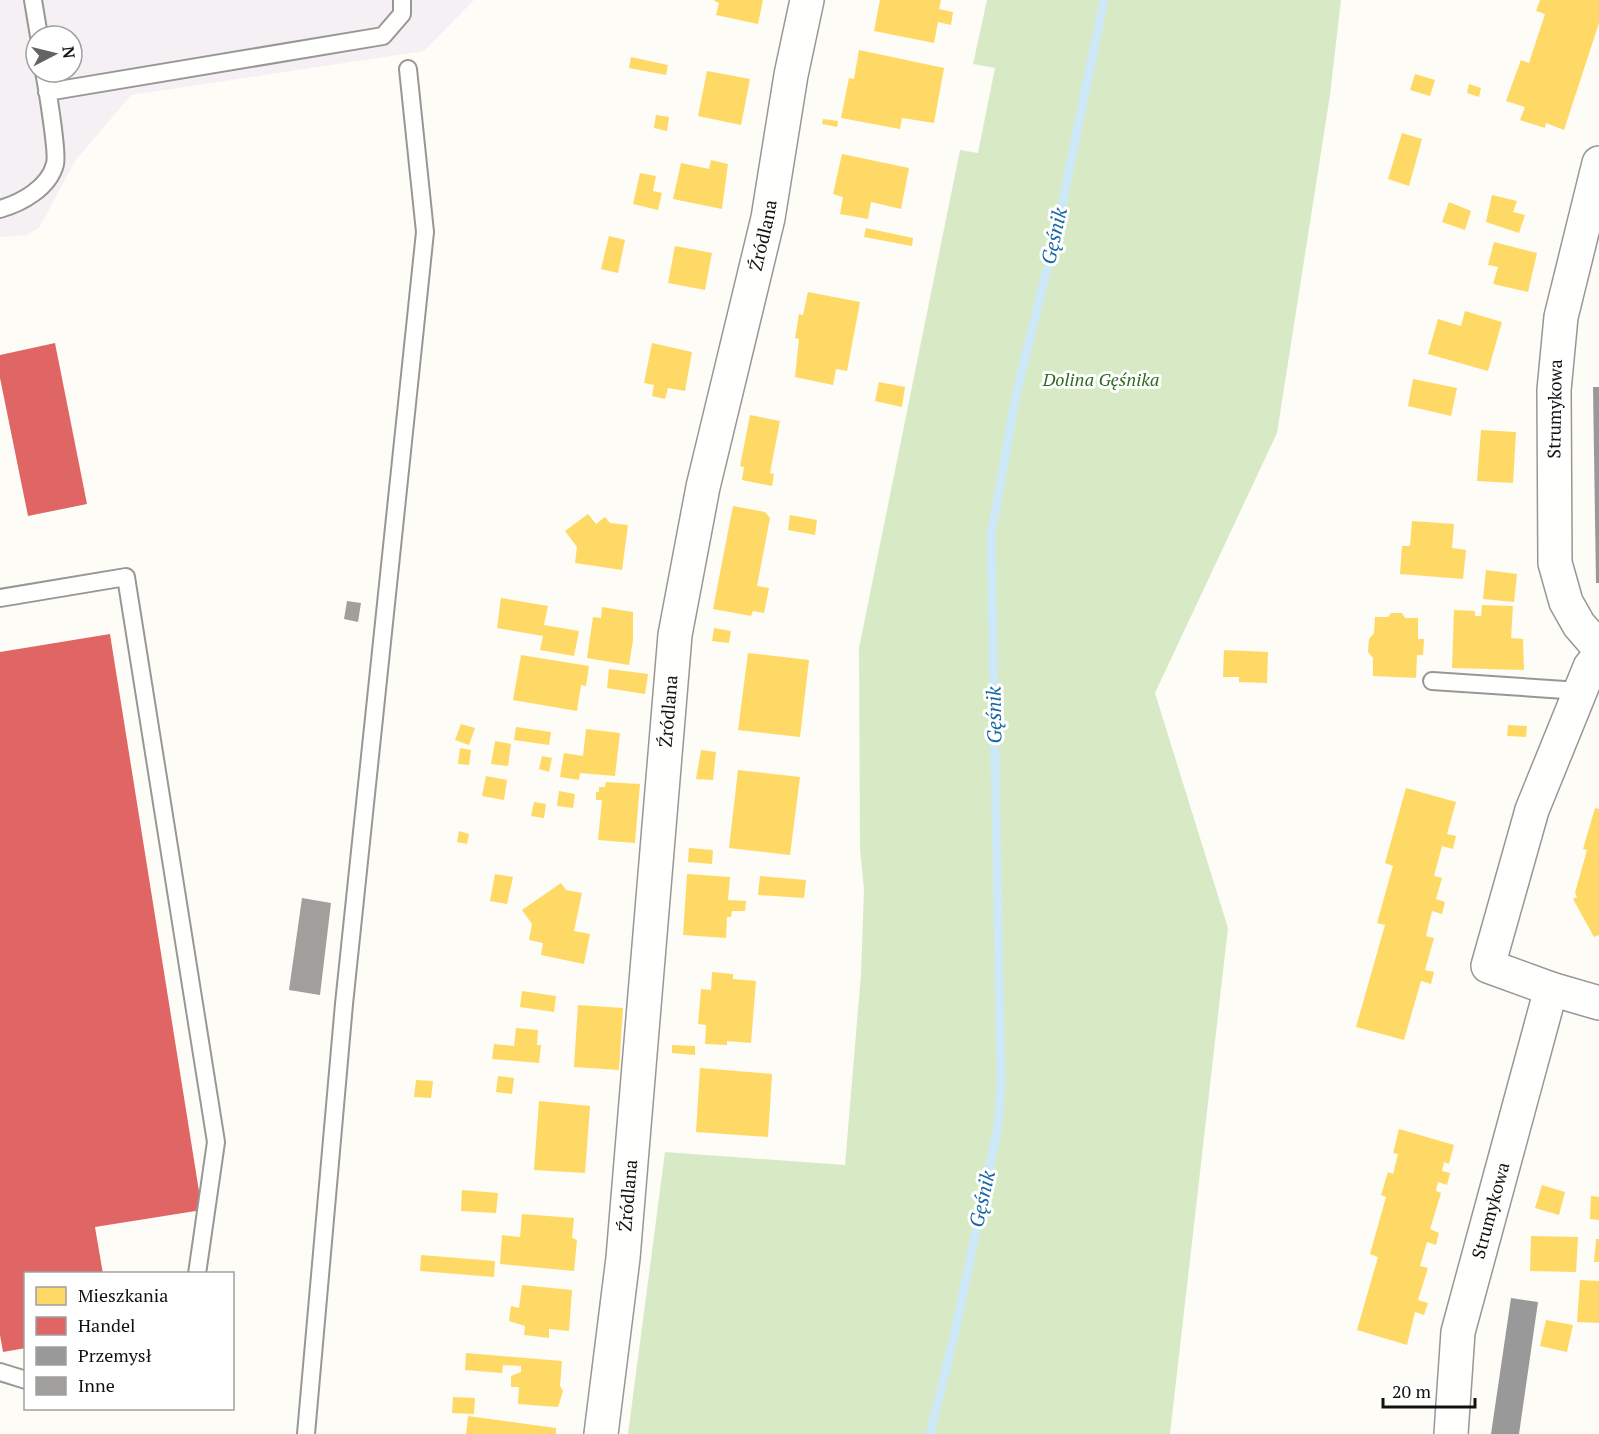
<svg xmlns="http://www.w3.org/2000/svg" width="1599" height="1434" font-family="'PT Serif',serif">
	<rect width="100%" height="100%" fill="#fdfcf7"/>
	<!-- industrial -->
	<path fill="#f5f0f3" fill-rule="evenodd" d="M0 0H474L424 51 131 95 75 161 39 228 26 235 0 237ZM36 36H72V72H36Z"/>
	<!-- forest -->
	<path fill="#d8eac5" d="M987 0H1341L1330 95 1277 433 1155 693 1228 928 1170 1434H628L665 1152 845 1165 861 974 864 890 860 849 859 648 960 150 978 153 995 68 973 64Z"/>
	<!-- homes -->
	<path fill="#ffd966" d="M713 0H763L758 24 716 15 719 3Z
		M880 0H941L939 9 953 12 951 25 938 22 934 43 874 31Z
		M1540 0H1599V23L1564 130 1546 123 1545 128 1520 120 1525 107 1506 101 1521 60 1529 63 1545 14 1536 11Z
		M859 50 944 68 934 123 902 118 900 129 841 118 849 78 854 79Z
		M631 57 668 65 666 75 629 68Z
		M707 71 750 79 741 125 698 116Z
		M1415 74 1435 80 1430 96 1410 90Z
		M1469 84 1481 88 1479 97 1467 93Z
		M656 115 669 117 667 131 654 128Z
		M823 119 838 121 837 127 822 124Z
		M1402 133 1422 139 1409 186 1388 179Z
		M842 154 909 168 901 209 871 202 868 219 840 214 843 197 833 194Z
		M711 160 728 164 722 209 673 199 681 163 709 169Z
		M640 173 656 176 653 191 662 193 658 210 633 204Z
		M1492 195 1517 201 1513 212 1525 215 1519 233 1486 222Z
		M1449 202 1471 211 1465 230 1442 222Z
		M866 228 913 238 912 246 864 237Z
		M609 236 625 240 618 273 601 269Z
		M1494 242 1537 253 1528 292 1493 284 1498 267 1488 265Z
		M675 246 712 253 705 290 668 283Z
		M808 292 860 302 847 371 836 369 833 385 795 377 799 339 795 338 799 314 803 315Z
		M1465 311 1502 322 1488 371 1428 354 1438 319 1461 326Z
		M652 343 692 352 685 391 668 388 665 399 652 396 654 385 644 383Z
		M1413 379 1457 388 1451 416 1408 406Z
		M879 382 905 387 902 407 875 401Z
		M750 415 780 421 770 473 774 474 772 486 742 480 744 467 740 466Z
		M1481 430 1516 432 1513 483 1477 481Z
		M733 506 765 512 770 518 757 586 769 588 764 613 753 611 751 616 713 609Z
		M588 514 596 524 605 517 610 523 628 525 622 570 575 563 577 547 565 531Z
		M790 515 817 520 815 535 788 530Z
		M1412 521 1454 524 1452 548 1466 550 1463 579 1400 574 1402 546H1410Z
		M1486 570 1517 574 1514 602 1483 599Z
		M501 598 548 606 544 625 579 631 574 656 540 650 543 636 497 628Z
		M1482 605 1513 606 1511 638 1523 639 1524 670 1452 668 1454 610 1475 611V616H1481Z
		M602 607 633 612V640L629 665 587 658 593 617 601 618Z
		M1391 613H1402L1405 618H1418V639H1424L1423 655H1417L1416 678 1373 676V658L1368 652 1369 639 1374 633 1375 617H1388Z
		M714 628 731 631 729 643 712 641Z
		M1224 650 1268 652 1267 683 1239 682V677H1223Z
		M748 653 809 660 800 737 738 730Z
		M521 655 589 666 586 686 581 685 577 711 513 700Z
		M609 669 648 674 645 694 607 688Z
		M461 724 475 728 469 745 455 740Z
		M1508 725 1527 726 1526 737 1507 736Z
		M516 727 551 732 549 745 514 740Z
		M586 729 620 733 615 776 580 773 579 780 560 777 564 753 583 756Z
		M495 741 511 744 508 766 491 764Z
		M460 748 471 750 469 765 458 764Z
		M701 750 716 752 713 780 696 779Z
		M542 756 552 758 549 772 539 769Z
		M738 770 800 777 790 855 729 848Z
		M486 776 507 780 504 800 482 796Z
		M606 782 640 784 635 843 598 840 602 800H596V792H599V787H605Z
		M1406 788 1456 802 1447 834 1456 836 1453 849 1442 846 1434 876 1442 878 1436 899 1445 902 1442 914 1432 911 1426 936 1434 938 1425 970 1434 972 1431 984 1421 981 1404 1040 1356 1027 1385 925 1377 923 1393 866 1385 863Z
		M559 791 575 794 573 808 557 806Z
		M534 802 546 804 544 818 531 816Z
		M1595 808 1599 809V935L1594 937 1573 899 1577 897 1575 893 1587 850 1583 849Z
		M459 831 469 834 467 844 457 842Z
		M689 848 713 850 712 864 688 862Z
		M495 874 513 877 507 904 490 901Z
		M687 874 730 877 728 900 746 901 745 911H732L731 917H727L726 938 683 935Z
		M760 876 806 880 804 898 758 895Z
		M561 883 566 890 582 893 574 931 590 934 584 964 541 955 543 943 529 940 532 924 522 910Z
		M712 972 733 974V979L756 981 751 1043 727 1041V1045L705 1044 706 1025 698 1024 701 989 711 990Z
		M522 991 556 996 554 1012 520 1007Z
		M578 1005 623 1008 619 1070 574 1067Z
		M516 1028 538 1030 537 1045H541L539 1063 492 1059 494 1044 514 1046Z
		M672 1045 695 1046V1055L672 1053Z
		M700 1068 772 1074 768 1137 696 1132Z
		M498 1076 514 1078 512 1094 496 1092Z
		M416 1080 433 1081 431 1098 414 1097Z
		M539 1101 590 1106 585 1173 534 1170Z
		M1399 1129 1454 1145 1449 1164 1444 1162 1442 1171 1450 1173 1447 1185 1438 1182 1436 1191 1441 1193 1430 1229 1439 1233 1436 1245 1427 1242 1420 1266 1428 1268 1418 1300 1428 1303 1424 1315 1415 1312 1407 1345 1357 1330 1378 1257 1370 1254 1386 1197 1381 1195 1388 1172 1393 1174 1398 1154 1393 1153Z
		M1542 1185 1565 1192 1559 1215 1535 1208Z
		M462 1190 498 1193 496 1213 461 1211Z
		M1591 1196 1599 1197V1220L1590 1219Z
		M522 1214 574 1218 572 1238 577 1240 574 1271 500 1264 502 1235 520 1237Z
		M1531 1236 1578 1237 1576 1272 1530 1271Z
		M1596 1239H1599V1262H1594Z
		M421 1255 495 1261 494 1277 420 1271Z
		M1580 1280 1599 1281V1323L1577 1322Z
		M522 1285 572 1290 569 1331 549 1329V1338L524 1335 525 1326 509 1321 511 1306 519 1308Z
		M1546 1320 1573 1325 1567 1352 1540 1346Z
		M466 1353 562 1361 560 1386 563 1391 558 1407 518 1404 519 1387H511V1376L521 1372V1366L503 1365 502 1373 465 1370Z
		M453 1397 475 1398 474 1414 452 1413Z
		M468 1416 556 1428V1434H466Z"/>
	<!-- shops -->
	<path fill="#e06666" d="M55 343 87 504 28 516 0 378V355Z
		M110 634 202 1210 95 1227 103 1274H26V1348L3 1352 0 1335V652Z"/>
	<!-- industry -->
	<path fill="#999" d="M1593 387H1599V583H1596Z
		M1511 1298 1538 1302 1519 1434H1491Z"/>
	<g fill="none" stroke-linecap="round" stroke-linejoin="round">
		<!-- stream -->
		<path stroke="#cde8f7" stroke-width="9" d="M930 1434 954 1336 998 1126 1001 1084 991 535 1016 395 1058 224 1104 0"/>
	</g>
	<!-- building -->
	<path fill="#a19f9c" d="M347 601 361 603 358 622 344 619Z
		M302 898 331 903 320 995 289 990Z"/>
	<g fill="none" stroke-linecap="round" stroke-linejoin="round">
		<!-- lane casing -->
		<g stroke="#979795" stroke-width="20">
			<path id="lane" d="M33 0 39 36
				M47 92 383 36 402 14V0
				M0 209C21 203 49 188 55 164 58 153 47 87 44 72
				M0 598 126 577 216 1142 197 1274
				M1432 681 1580 691
				M0 1372 26 1380
				M306 1434 344 1004 425 232 408 69"/>
		</g>
		<!-- street casing -->
		<g stroke="#979795" stroke-width="36">
			<g id="street">
				<path d="M1599 163 1561 317 1554 390 1555 563 1566 602 1579 625 1599 648"/>
				<path d="M1599 656 1590 667 1532 810 1488 966 1551 989 1599 1003"/>
				<path id="s1" d="M601 1434 623 1258 675 635 703 487 768 218 791 75 807 0"/>
				<path id="s2" d="M1451 1434 1458 1332 1551 989"/>
			</g>
		</g>
		<!-- lane -->
		<use href="#lane" stroke="#fffffe" stroke-width="16"/>
		<!-- street -->
		<use href="#street" stroke="#fffffe" stroke-width="33"/>
	</g>
	<g text-anchor="middle" stroke-width="6" stroke-linejoin="round" paint-order="stroke">
		<!-- street labels -->
		<g font-size="18" fill="#111" stroke="#fff">
			<text dy="6" stroke="none"><textPath href="#s1" startOffset="1212">Źródlana</textPath></text>
			<text transform="translate(1555 409) rotate(-89)" y="6">Strumykowa</text>
			<text dy="6" stroke="none"><textPath href="#s1" startOffset="726">Źródlana</textPath></text>
			<text dy="6" stroke="none"><textPath href="#s1" startOffset="240">Źródlana</textPath></text>
			<text dy="6" stroke="none"><textPath href="#s2" startOffset="228">Strumykowa</textPath></text>
		</g>
		<!-- park labels -->
		<g font-size="18" font-style="italic" fill="#2f6b1f" stroke="#fff">
			<text x="1101" y="386">Dolina Gęśnika</text>
		</g>
		<!-- water labels -->
		<g font-size="20" font-style="italic" fill="#1768a6" stroke="#fff">
			<text transform="translate(1054 236) rotate(-77)" y="7">Gęśnik</text>
			<text transform="translate(994 715) rotate(-91)" y="7">Gęśnik</text>
			<text transform="translate(982 1199) rotate(-77)" y="7">Gęśnik</text>
		</g>
	</g>
	<!-- legend -->
	<rect x="24" y="1272" width="210" height="138" fill="#ffffff" stroke="#a0a0a0" stroke-width="1.5"/>
	<rect x="36" y="1287" width="30" height="18" fill="#ffd966" stroke="#a0a0a0" stroke-width="1.5"/>
	<text x="78" y="1302" font-size="18" fill="#111111">Mieszkania</text>
	<rect x="36" y="1317" width="30" height="18" fill="#e06666" stroke="#a0a0a0" stroke-width="1.5"/>
	<text x="78" y="1332" font-size="18" fill="#111111">Handel</text>
	<rect x="36" y="1347" width="30" height="18" fill="#999999" stroke="#a0a0a0" stroke-width="1.5"/>
	<text x="78" y="1362" font-size="18" fill="#111111">Przemysł</text>
	<rect x="36" y="1377" width="30" height="18" fill="#a19f9c" stroke="#a0a0a0" stroke-width="1.5"/>
	<text x="78" y="1392" font-size="18" fill="#111111">Inne</text>
	<!-- north arrow -->
	<g transform="translate(54 54) rotate(83)"><circle r="28" fill="#ffffff" stroke="#a0a0a0" stroke-width="1.5"/>
	<path d="M0-4.5L10 22L0 15L-10 22Z" fill="#646362"/>
	<text y="-9" font-size="16" font-weight="bold" text-anchor="middle" fill="#111111">N</text>
	</g>
	<!-- scale -->
	<path d="M1383 1398v9h92v-9" fill="none" stroke="#111111" stroke-width="3"/>
	<text x="1392" y="1398" font-size="18" fill="#111111" stroke="#ffffff" stroke-width="4.5" paint-order="stroke">20 m</text>
</svg>
